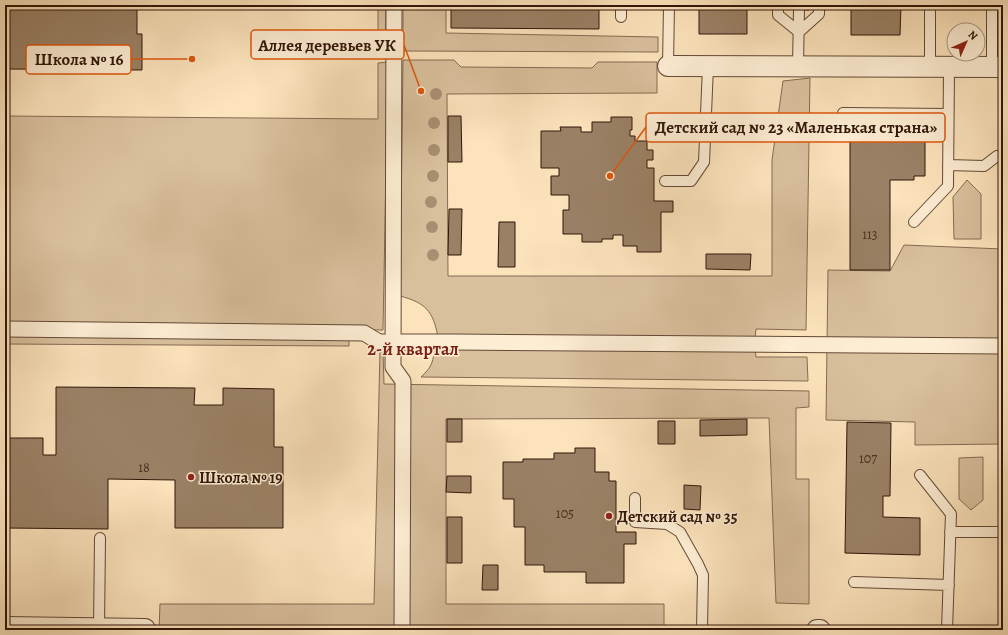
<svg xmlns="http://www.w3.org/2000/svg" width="1008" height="635" font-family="Alegreya,serif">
	<rect width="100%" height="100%" fill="#fce3bc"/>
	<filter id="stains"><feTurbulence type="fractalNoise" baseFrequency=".005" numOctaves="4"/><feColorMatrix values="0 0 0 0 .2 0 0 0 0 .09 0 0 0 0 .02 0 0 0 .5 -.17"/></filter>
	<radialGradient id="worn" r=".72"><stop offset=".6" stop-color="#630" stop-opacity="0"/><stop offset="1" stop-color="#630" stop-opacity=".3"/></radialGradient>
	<!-- green -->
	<path fill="#d9c09d" stroke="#846b52" d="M378 5H386L385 51H378Z
		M403 5H446V33L658 37V52L403 51Z
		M403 60H454L461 67 592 68 598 62H657V93L447 94 448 276H772V160L783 81 810 78 806 330 756 329 755 339 438 337C433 311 426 303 400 296Z
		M388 62 383 330 5 326V116L378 119V63Z
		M967 180 981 194V239H954L953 197Z
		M904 245 1003 249V444L915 445V422L826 420 828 270 890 271Z
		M5 335 349 339V346L5 344Z
		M435 346 755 348 756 357H807L808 381 421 377C433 366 433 361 435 346Z
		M380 351 383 352 384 384 809 391V407L796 408V479H809V604L776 603 769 418 446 419V604H664V630H159L160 604H374Z
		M983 457V500L971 510 959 499V458Z"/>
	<!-- building -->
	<path fill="#9a8166" stroke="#301608" d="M5 5H137V34H142V70L5 69Z
		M451 5H599V29L451 28Z
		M699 5H747V34H699Z
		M789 5H809V10L789 9Z
		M851 5H901L900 35H851Z
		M448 116H461L462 162H448Z
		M611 117H632V130H630V136H635V141H647V150H653V160H647V168H654V201H673V212H661V252H637V246H623V235H613V239H602V242H582V234H563V210H569V195H551V176H559V168H541V131H561L560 127H581V132H592V122H611Z
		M850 135H892V140H925V176H914V180H890V270H850Z
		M449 209H462L461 255H448Z
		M499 222H515V267H498Z
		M706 254H751L750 270 706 269Z
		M56 387 195 388 194 405H223V388L274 389V447H283V528H175V480L108 479V529L5 528V438H43V455H56Z
		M447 419H462V442H447Z
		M747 419V435L700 436V420Z
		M658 421H675V444H658Z
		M847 422 891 423 890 496H883V517L920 518V555L845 553Z
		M575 448H595V472H609V481H616V532H636V544H624V583H586V572H544V565H525V527H514V499H503V462H523V459H554V453H575Z
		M447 476H471V493L446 492Z
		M684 485 701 486 700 510 684 509Z
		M447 517H462V563H447Z
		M483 565H498V590H482Z"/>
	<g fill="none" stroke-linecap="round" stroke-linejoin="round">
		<!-- service casing -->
		<g stroke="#634935" stroke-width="12">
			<path id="service" d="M621 5V17
				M778 5V15L799 32 819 14V5
				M668 66 669 5
				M798 67 799 9
				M930 68V5
				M992 68V5
				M843 113 948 114
				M948 165 984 166 997 156H1003
				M665 181H691L704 162 708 66
				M914 222 948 186 949 68
				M920 475 951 514 947 630
				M635 498V522L667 524 680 532 698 564 703 575 702 630
				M950 532H1003
				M854 582 949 585
				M99 628 100 538"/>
		</g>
		<!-- pedestrian casing -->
		<g stroke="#634935" stroke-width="17">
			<path id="pedestrian" d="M394 5 393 367 403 381 402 630
				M5 329 364 333 379 342H455L1003 346"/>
		</g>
		<!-- minor casing -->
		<g stroke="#634935" stroke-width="22">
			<path id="minor" d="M668 66 1003 67
				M5 627 145 629
				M817 630H820"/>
		</g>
		<!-- service -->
		<use href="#service" stroke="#fdedd3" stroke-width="10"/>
		<!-- pedestrian -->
		<use href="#pedestrian" stroke="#fdedd3" stroke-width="15"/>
		<!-- minor -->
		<use href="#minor" stroke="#fdedd3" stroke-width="20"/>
	</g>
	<!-- trees -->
	<g fill="#a88e72">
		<circle cx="436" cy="94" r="6"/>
		<circle cx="434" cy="123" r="6"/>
		<circle cx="434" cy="150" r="6"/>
		<circle cx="433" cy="176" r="6"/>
		<circle cx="431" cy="202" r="6"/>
		<circle cx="432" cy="227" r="6"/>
		<circle cx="433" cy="255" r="6"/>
	</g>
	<!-- markers -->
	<g fill="#8f2418" stroke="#fdedd3" stroke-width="1.5">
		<circle cx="191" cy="477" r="4"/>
		<circle cx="609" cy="516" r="4"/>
	</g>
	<g text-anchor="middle" stroke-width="3" stroke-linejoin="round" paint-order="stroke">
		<!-- number labels -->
		<g font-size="14" fill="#4a3120">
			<text x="870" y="239">113</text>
			<text x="868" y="463">107</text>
			<text x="144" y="472">18</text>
			<text x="565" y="518">105</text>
		</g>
		<!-- poi labels -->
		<g font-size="16" font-weight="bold" fill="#301608" stroke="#fdedd3" text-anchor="start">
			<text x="199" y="483">Школа № 19</text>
			<text x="617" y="522">Детский сад № 35</text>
		</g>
		<!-- quarter labels -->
		<g font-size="18" font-weight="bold" fill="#7a1f14" stroke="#fdedd3">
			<text x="413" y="355">2-й квартал</text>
		</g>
	</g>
	<!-- callouts -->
	<path fill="none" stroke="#df560c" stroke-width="1.5" d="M421 91L404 45M192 59L131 59M610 176L646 127"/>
	<g fill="#df560c" stroke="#fdedd3" stroke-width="1.5">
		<circle cx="421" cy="91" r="4"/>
		<circle cx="192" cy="59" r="4"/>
		<circle cx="610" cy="176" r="4"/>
	</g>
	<g fill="#fdedd3" stroke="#df560c" stroke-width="1.5">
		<rect x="251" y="30" width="153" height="29" rx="4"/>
		<rect x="26" y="45" width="105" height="29" rx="4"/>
		<rect x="646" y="113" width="299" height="29" rx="4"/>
	</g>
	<g font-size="17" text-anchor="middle" font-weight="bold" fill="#301608">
		<text x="327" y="51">Аллея деревьев УК</text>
		<text x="79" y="65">Школа № 16</text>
		<text x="796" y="133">Детский сад № 23 «Маленькая страна»</text>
	</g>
	<!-- margin -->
	<rect width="1008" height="635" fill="none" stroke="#fce3bc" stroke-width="20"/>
	<rect x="6" y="6" width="996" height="623" fill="none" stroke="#301608" stroke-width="2"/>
	<rect x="10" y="10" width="988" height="615" fill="none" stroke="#301608"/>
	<!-- north arrow -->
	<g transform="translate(966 42) rotate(45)"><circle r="19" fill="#fdedd3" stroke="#ab9782"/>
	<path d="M0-3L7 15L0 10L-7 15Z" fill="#8f2418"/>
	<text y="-6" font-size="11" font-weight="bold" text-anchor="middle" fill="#301608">N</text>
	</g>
	<rect width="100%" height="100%" filter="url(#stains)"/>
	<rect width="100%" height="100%" fill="url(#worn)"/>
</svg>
